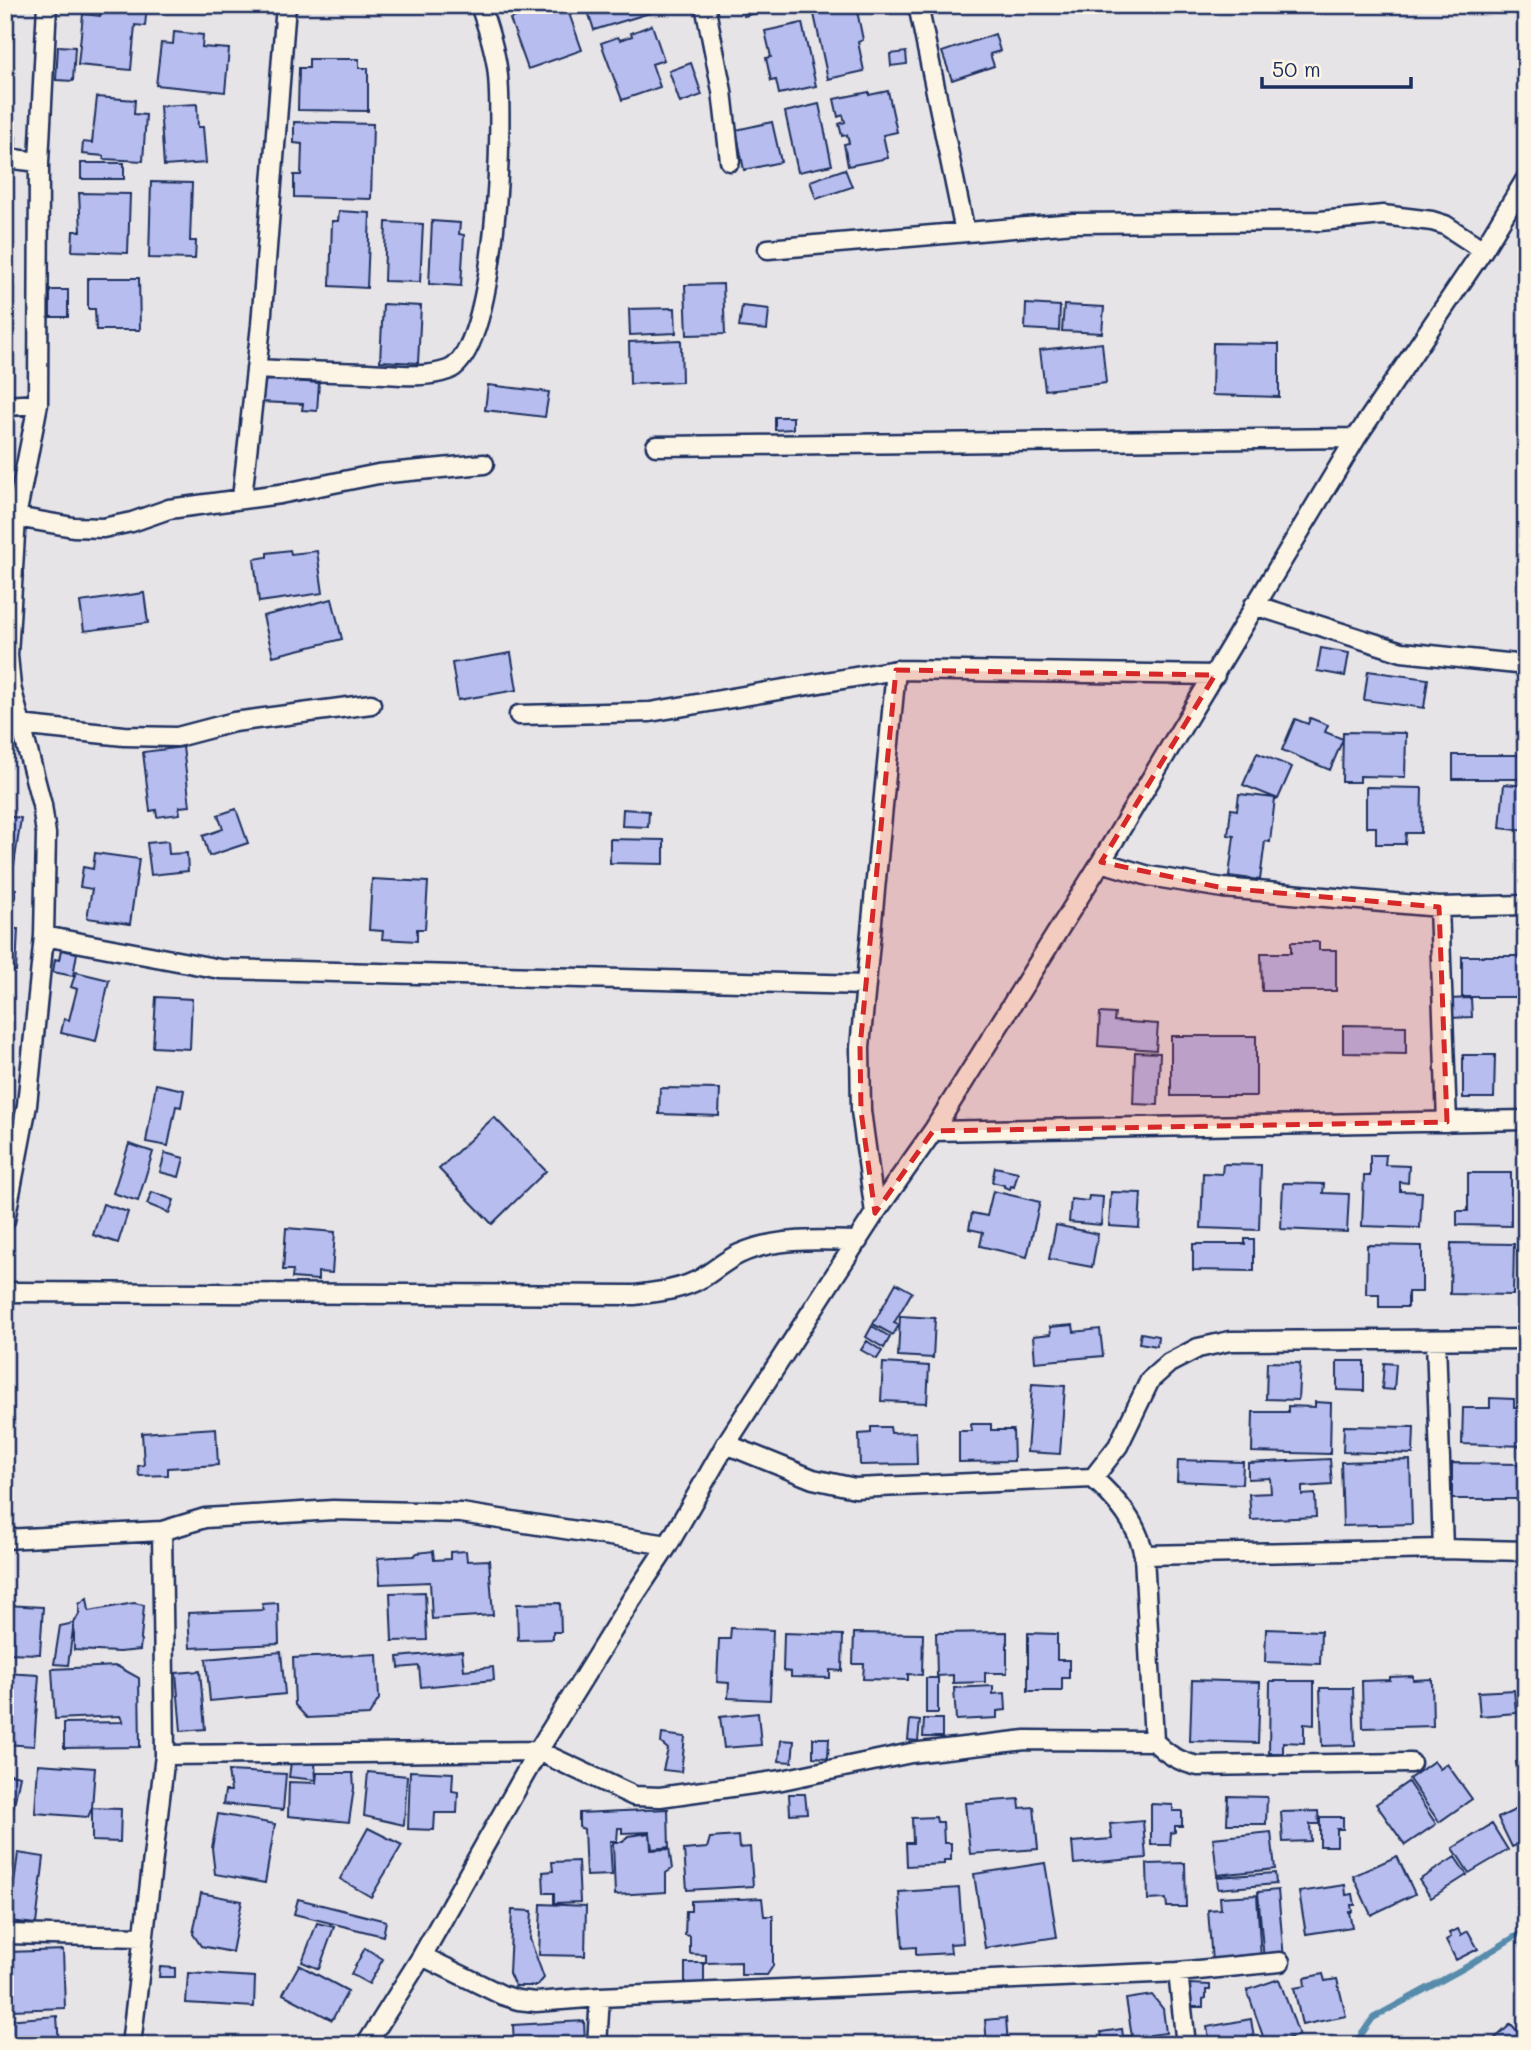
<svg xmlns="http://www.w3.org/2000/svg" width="1531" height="2050" font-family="Mali,sans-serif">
	<rect width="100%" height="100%" fill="#e7e4e8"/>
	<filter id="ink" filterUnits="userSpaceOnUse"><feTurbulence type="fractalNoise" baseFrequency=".0143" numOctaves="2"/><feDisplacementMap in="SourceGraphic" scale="14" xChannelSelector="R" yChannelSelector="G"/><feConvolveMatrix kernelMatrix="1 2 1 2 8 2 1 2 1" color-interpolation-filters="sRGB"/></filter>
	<g filter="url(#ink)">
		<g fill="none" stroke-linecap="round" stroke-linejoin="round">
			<!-- stream -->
			<path stroke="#568bab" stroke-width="6" d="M1354 2045 1373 2018 1466 1967 1519 1934 1526 1926"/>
		</g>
		<!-- building -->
		<path fill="#b7beef" stroke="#1b2f5e" stroke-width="2" d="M100 5 147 6 145 26 135 25 131 70 78 65 83 14 100 16Z
			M566 5 582 50 528 69 510 19 525 13 523 5Z
			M586 5H654L656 11 594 30Z
			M742 5H760L761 12 744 16Z
			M856 6 863 40 858 42 864 71 828 79 814 14Z
			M802 23 816 86 779 94 776 80 771 81 766 58 771 57 765 31Z
			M652 25 664 60 652 64 660 87 622 100 601 43 618 37 620 40 632 36 631 33Z
			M174 32 203 35 202 47 229 49 225 92 156 85 161 43 173 44Z
			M995 34 1000 51 990 54 994 66 952 80 942 52Z
			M58 46 75 47 73 81 56 80Z
			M906 52 907 64 891 66 890 54Z
			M309 59H359V68H368V111L298 110 299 68H309Z
			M691 63 702 95 680 103 669 71Z
			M888 91 897 132 883 135 888 158 848 166 844 144 849 143 847 135 842 136 839 124 845 122 843 115 838 117 834 99 869 92V95Z
			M97 97 135 100 134 114 146 115 143 161 104 159V156L82 154 83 142 92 143Z
			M197 104 198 127H203L206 163 164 166 160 106Z
			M819 104 832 165 798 172 785 112Z
			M294 122 373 124 371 199 294 197V175H301L302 144 294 143Z
			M772 122 781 162 744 170 736 130Z
			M5 136 16 137 15 152H5Z
			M81 163H124V179H81Z
			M845 169 852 187 816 199 810 181Z
			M151 182 192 183 190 241H196L195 259 149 258Z
			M79 193 130 194 128 253 72 251 73 231H81Z
			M339 211 370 213 367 288 330 286 332 221H338Z
			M432 221 460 223 459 234 464 235 461 286 429 284Z
			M386 222 423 224 420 282 384 281Z
			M5 242 11 243 9 282H5Z
			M88 278H139L140 330H96L95 309H88Z
			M723 284 725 334 687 335 685 285Z
			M50 290H68V317H50Z
			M383 304 421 306 418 363 380 361Z
			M1026 304 1060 306 1059 331 1025 329Z
			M1064 305 1104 307 1102 333 1062 331Z
			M742 306 769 309 767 330 739 327Z
			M675 308 676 333 630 335 629 309Z
			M681 340 682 382 630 384 629 342Z
			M1102 343 1106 383 1045 390 1040 350Z
			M1213 343 1279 344V397L1212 395Z
			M263 379 319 383 317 411 302 410 303 404 261 402Z
			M488 385 549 392 545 417 485 410Z
			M775 417H793V429L775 430Z
			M290 550 291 554 317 551 323 593 259 602 254 559 267 557V553Z
			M144 593 148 623 84 631 80 602Z
			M332 599 342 639 273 656 263 616Z
			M1321 648 1349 653 1345 676 1317 671Z
			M511 653 517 690 458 700 452 663Z
			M1368 671 1428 679 1424 708 1364 700Z
			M1310 718 1328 725 1325 732 1343 739 1330 770 1282 750 1295 719 1308 724Z
			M1343 732 1406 733 1405 777 1360 776V782H1342Z
			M183 747 190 806 179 807 180 814 157 817 156 810 150 811 143 752Z
			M1257 753 1292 767 1278 799 1243 785Z
			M1453 755H1526V779H1453Z
			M1504 784 1526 786V831L1500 828Z
			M1366 787 1422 788 1421 833H1406L1405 844H1376V827H1366Z
			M1239 794 1275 798 1270 842 1265 841 1260 880 1229 876 1234 836 1228 835 1231 809 1237 810Z
			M236 809 248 843 209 856 203 836 223 829 218 815Z
			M623 809 649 811 648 827 622 826Z
			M5 816 21 818 14 865 5 864Z
			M610 839 664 840V864L610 863Z
			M168 841 169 854 187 853 188 871 151 875 147 843Z
			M95 853 139 859 130 924 87 918 92 889 80 887 83 867 93 869Z
			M5 878 12 879 11 888 16 889 11 925 5 924Z
			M372 879 428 882 425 929H417V941L382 939 383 931 369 930Z
			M5 929H18L16 971H10V982L5 981Z
			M1291 942H1319V950H1336V991H1262L1261 953H1291Z
			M61 950 77 953 73 976 53 972 55 959 59 960Z
			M1462 956H1526V997H1462Z
			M76 972 109 980 96 1041 61 1033 64 1019 69 1020 77 989 71 987Z
			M156 997 192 999 190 1049 153 1047Z
			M1471 998 1472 1017 1450 1018 1449 999Z
			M1100 1013 1115 1014 1114 1021 1158 1024 1156 1050 1098 1046Z
			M1343 1025 1406 1026V1054L1343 1053Z
			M1171 1036H1256V1096H1171Z
			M1135 1052 1160 1053 1158 1105 1133 1104Z
			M1463 1055H1495L1494 1098H1463Z
			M156 1084 184 1090 181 1107 176 1106 168 1146 146 1142Z
			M660 1088 720 1089 719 1116 659 1114Z
			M494 1117 546 1171 492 1224 439 1169Z
			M129 1144 153 1152 138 1201 113 1193Z
			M165 1153 184 1158 179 1177 160 1172Z
			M1370 1155H1386L1385 1165 1409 1166 1408 1183 1400 1182V1191L1422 1192 1420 1228 1362 1226 1364 1176H1370Z
			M1223 1164 1261 1165 1259 1230 1201 1228 1203 1173 1222 1174Z
			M995 1167 1018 1172 1014 1187 1011 1186 1010 1189 1004 1187V1185L992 1182Z
			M1468 1173H1511V1226L1457 1225V1211H1468Z
			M1283 1183 1324 1184 1323 1193 1349 1194 1347 1232 1281 1229Z
			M993 1191 1040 1202 1027 1257 980 1246 983 1232 969 1229 972 1213 987 1216Z
			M152 1192 174 1200 169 1213 147 1204Z
			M1111 1192 1141 1193 1139 1228 1109 1226Z
			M1089 1196 1103 1197 1101 1225 1069 1222 1071 1199 1088 1201Z
			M103 1204 128 1212 118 1243 93 1235Z
			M1056 1225 1098 1234 1092 1267 1049 1259Z
			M286 1228 335 1232 332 1273 318 1272V1280L292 1278 293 1270H283Z
			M1245 1239H1254V1271L1193 1270V1244H1245Z
			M1451 1243 1514 1244 1513 1295 1450 1294Z
			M1367 1245 1422 1246V1292H1408V1307H1379V1294H1366Z
			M896 1283 912 1292 894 1323 899 1325 893 1335 873 1324Z
			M900 1316 935 1318 933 1358 898 1356Z
			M1073 1325 1074 1332 1100 1329 1103 1356 1035 1362 1033 1336 1051 1334 1050 1327Z
			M872 1326 890 1337 884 1348 866 1337Z
			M1141 1333 1158 1336 1157 1346 1139 1343Z
			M867 1341 882 1351 877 1359 861 1350Z
			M1337 1361H1364V1391L1337 1390Z
			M1267 1362 1300 1363 1298 1400 1266 1399Z
			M883 1363 929 1366 927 1403 881 1401Z
			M1384 1363 1396 1364 1394 1390 1382 1389Z
			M1032 1384 1065 1386 1060 1454 1027 1452Z
			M1490 1398 1514 1399V1408H1526V1446L1462 1444 1463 1408H1490Z
			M1315 1402 1331 1403 1330 1454 1252 1452 1253 1412H1288V1406L1315 1407Z
			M971 1424H991V1430H1013L1014 1461 959 1462V1431H972Z
			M1344 1426 1414 1427 1413 1454 1343 1452Z
			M871 1427H890L891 1433 916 1432 917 1464 860 1465 859 1434 871 1433Z
			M216 1428 218 1465 168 1468V1475L139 1476 138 1466 144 1465 142 1433Z
			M1330 1459 1332 1485 1302 1487V1495L1315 1494 1316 1517 1251 1520 1249 1494 1271 1493 1270 1478 1248 1479V1463Z
			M1178 1460 1243 1462 1242 1484 1177 1481Z
			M1410 1460 1412 1524 1343 1526 1341 1462Z
			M1452 1463 1520 1464V1499H1452Z
			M433 1551 434 1560 450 1559V1552L466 1551 467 1561 489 1560 493 1615 432 1619 430 1582 380 1584 378 1558 414 1556 417 1553Z
			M425 1592 427 1640 392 1641 390 1593Z
			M87 1598 89 1611 134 1603 144 1605 140 1650 119 1652 74 1650V1623L79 1614V1604Z
			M278 1603 279 1644 190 1648 188 1613 264 1610 262 1604Z
			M560 1603 561 1632H553V1639L518 1640 517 1604Z
			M5 1605 43 1607 40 1654 5 1653Z
			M74 1623 68 1665 54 1664 60 1626Z
			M731 1628 773 1630 770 1700 728 1698 729 1683 717 1682 719 1639H730Z
			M1266 1629 1321 1631 1320 1664 1265 1662Z
			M1007 1632V1673H985V1682L953 1683V1675L937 1676 936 1633Z
			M784 1633 843 1635 842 1671 830 1670V1678L791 1677V1672L783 1671Z
			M854 1633 923 1634 922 1675 908 1674V1680L863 1679 864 1664H853Z
			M1028 1633 1057 1634V1660H1069V1678H1062V1691H1028Z
			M462 1651 464 1670 493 1667 494 1680 421 1687 419 1666 399 1668 398 1657Z
			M281 1652 285 1694 210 1701 206 1659Z
			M377 1654 379 1699 369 1715 307 1718 295 1705 293 1658Z
			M117 1666 139 1678 140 1747 64 1748V1723L123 1722 120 1716 55 1719 52 1669Z
			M200 1671 205 1729 181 1731 176 1673Z
			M5 1673 39 1675 34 1746 5 1744Z
			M1413 1676V1680L1432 1679 1433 1726 1363 1728 1362 1681 1390 1680V1677Z
			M926 1678H938V1713H926Z
			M1192 1680 1260 1682 1258 1743 1190 1741Z
			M1270 1681H1314V1725L1304 1724V1743L1283 1742V1753H1269Z
			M993 1686V1694L1005 1693 1006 1710 997 1711V1718L956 1720 954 1688Z
			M1320 1688H1353L1355 1745 1322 1746Z
			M1514 1690 1516 1713 1480 1716 1478 1692Z
			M758 1713 761 1745 724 1748 720 1717Z
			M924 1719H942V1737H923Z
			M910 1720 920 1721 918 1741 908 1740Z
			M662 1734 685 1737 681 1772 663 1770 668 1749 661 1743Z
			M813 1738H829L828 1758 813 1757Z
			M781 1740 794 1741 792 1762 779 1761Z
			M1526 1760V1784L1520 1785 1516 1762Z
			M1434 1761 1440 1769 1447 1764 1472 1799 1439 1822 1409 1779Z
			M291 1762 315 1763 316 1780 289 1777Z
			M38 1764 95 1768 92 1808 88 1817 35 1813Z
			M228 1771 286 1774 283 1810 223 1804 225 1791H231Z
			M410 1771 453 1773 452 1791 458 1792 457 1813H435L434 1830 408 1829Z
			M368 1772 407 1776 404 1825 364 1816Z
			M5 1773 20 1776 9 1829H5Z
			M317 1773H353L354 1788 349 1822 288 1816 289 1782 316 1783Z
			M1408 1782 1436 1824 1405 1845 1376 1804Z
			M789 1794H805L807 1813 790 1814Z
			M1228 1796 1267 1797 1266 1824H1227Z
			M1019 1799 1020 1808 1034 1807 1038 1849 970 1854 965 1803Z
			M1151 1804 1173 1805V1811H1182V1826H1175V1832L1171 1833 1170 1845H1151Z
			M92 1808 121 1809 120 1842 92 1841Z
			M668 1809 669 1849 651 1850 650 1832 622 1833V1828H618L617 1841H610L612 1875 586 1876 584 1829 579 1827V1813Z
			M1517 1809 1518 1813 1526 1809V1841L1512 1847 1498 1818Z
			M1318 1811 1319 1824H1310L1311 1841 1283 1842 1281 1812Z
			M218 1814 275 1824 265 1883 215 1874 212 1848Z
			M936 1817 937 1822H943L944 1843H951V1860H944V1864L907 1866 906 1843H913L912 1818Z
			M1320 1817H1343V1829H1337V1846H1320Z
			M1143 1821 1146 1858 1074 1864 1072 1842 1112 1839 1110 1824Z
			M1492 1824 1508 1850 1469 1873 1453 1848Z
			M368 1828 402 1845 371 1897 340 1879Z
			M1271 1832 1275 1869 1217 1875 1213 1838Z
			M650 1833 652 1849 669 1847 672 1869 666 1873V1892L615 1895 613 1842H623L628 1836Z
			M738 1836 739 1848 750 1847 753 1886 687 1890 684 1850 707 1848 710 1838Z
			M18 1853 44 1857 36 1924 9 1921Z
			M1397 1856 1415 1894 1371 1915 1353 1876Z
			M1455 1857 1467 1875 1431 1898 1419 1880Z
			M578 1861 580 1902 554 1903V1893H544L543 1872 553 1871 552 1862Z
			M1045 1863 1057 1937 985 1948 974 1874Z
			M1185 1863 1186 1907H1167L1166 1899 1148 1900 1147 1864Z
			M1275 1873 1276 1884 1218 1889 1217 1877Z
			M1345 1885 1346 1895 1353 1894 1355 1905H1351L1352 1912H1349L1352 1927 1306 1934 1299 1892Z
			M959 1888 963 1943 950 1944 951 1953 916 1955V1947L903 1948 899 1892Z
			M1278 1890 1284 1959 1264 1960 1258 1892Z
			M201 1893 242 1901 232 1952 201 1946 193 1934Z
			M1257 1895 1261 1959 1212 1962 1208 1910 1221 1909 1220 1897Z
			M762 1898 764 1916H773V1966L767 1975H741V1962L706 1963V1955L690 1954V1936L685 1935 686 1911H691V1901Z
			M298 1899 386 1921 383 1936 294 1914Z
			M541 1904 586 1906 585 1956 539 1955Z
			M512 1910 532 1911 530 1939 544 1978 537 1986H515L509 1973Z
			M317 1923 334 1927 319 1969 302 1962Z
			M1458 1929 1461 1935 1468 1931 1478 1949 1456 1960 1446 1940 1451 1937 1449 1933Z
			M365 1948 383 1959 369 1984 351 1974Z
			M63 1950 65 2008 11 2010 9 1952Z
			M685 1963H704V1987H685Z
			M299 1965 348 1991 332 2020 283 1994Z
			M160 1967 175 1968V1977H159Z
			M188 1973 255 1977 254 2007 186 2003Z
			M1323 1974 1325 1981 1337 1979 1346 2016 1302 2025 1294 1988 1305 1986 1304 1978Z
			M1279 1979 1299 2035 1266 2045 1247 1990Z
			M1189 1984 1210 1985V1990H1206V1998L1203 1999V2007H1189Z
			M1152 1995 1163 2009 1166 2033 1150 2035 1151 2045H1092L1103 2043 1101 2032 1122 2029 1123 2036H1132L1126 1999Z
			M57 2016 59 2045H8L6 2020Z
			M1006 2018 1008 2045H987L985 2020Z
			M1251 2019 1255 2045H1210L1207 2027Z
			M584 2021 585 2045H514L513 2025Z
			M1511 2024 1526 2041V2045H1493L1491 2042Z
			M939 2038V2041H951V2045H909V2039Z"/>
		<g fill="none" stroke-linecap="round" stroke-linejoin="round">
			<!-- minor casing -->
			<g stroke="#1b2f5e" stroke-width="23">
				<path id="minor" d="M705 5 722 91 730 161
					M918 5 965 232
					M5 158 39 162
					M768 249 1074 223 1320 221 1383 215 1432 221 1445 225 1483 250
					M256 369C294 371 331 372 368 373 394 374 423 379 448 370 498 352 504 116 497 67 494 47 487 25 480 5
					M5 406 38 404
					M656 446 1356 438
					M242 498 261 325 286 5
					M16 517 73 527 103 528 132 522 169 509 280 494 378 474 484 464
					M1254 605 1402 652 1526 665
					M519 715 650 712 896 670 1215 675
					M5 727 19 725 124 736 177 737 234 722 371 704
					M1101 862 1149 876 1223 888 1439 907 1526 905
					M1439 907 1447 1122
					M44 936 220 969 866 985
					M933 1131 1526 1120
					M875 1213 861 1111 860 1047 896 670
					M5 1220 27 1105 44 936 46 834 42 805 11 687 8 655 16 517 38 404 39 162 47 5
					M5 1292 634 1295C658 1292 681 1290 702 1278 715 1270 726 1260 739 1254 776 1237 820 1240 858 1241
					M1436 1340 1443 1549
					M726 1444 813 1479 855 1488 1093 1478C1118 1501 1137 1522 1144 1555L1154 1741C1167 1755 1180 1762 1198 1766L1411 1763
					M1093 1478 1118 1446 1150 1380 1169 1363 1198 1348 1230 1341 1526 1339
					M5 1539 162 1531 205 1518 333 1510 461 1513 668 1545
					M1144 1555 1443 1549 1526 1551
					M165 1755 538 1751 634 1796 660 1797 782 1780 911 1753 1026 1740 1154 1741
					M5 1934 143 1937
					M422 1956 502 1995 518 2000 536 2002 600 1997 1178 1972 1280 1962
					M1178 1972 1186 2045
					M131 2045 165 1755 162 1531
					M366 2045 422 1956 538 1751 632 1599 668 1545 726 1444 875 1213 933 1131 1101 862 1356 438 1483 250 1526 179
					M597 2045 600 1997"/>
			</g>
			<!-- minor -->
			<use href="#minor" stroke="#fcf5e5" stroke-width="18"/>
		</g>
	</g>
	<!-- marked area -->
	<path fill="#d62828" fill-opacity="0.2" stroke="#d62828" stroke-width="5" stroke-dasharray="14 9" stroke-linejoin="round" d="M896 670 1215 675 1101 862 1223 888 1439 907 1447 1122 933 1131 875 1213 861 1111 860 1047Z"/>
	<!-- margin -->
	<rect width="1531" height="2050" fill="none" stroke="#fcf5e5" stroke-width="28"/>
	<rect x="14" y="14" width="1503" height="2022" fill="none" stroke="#1b2f5e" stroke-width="2.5" filter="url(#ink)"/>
	<!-- scale -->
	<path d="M1262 77v10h149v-10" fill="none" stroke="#1b2f5e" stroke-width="3.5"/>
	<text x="1272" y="77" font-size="21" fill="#1b2f5e" stroke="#fcf5e5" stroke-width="5" paint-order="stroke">50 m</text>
</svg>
